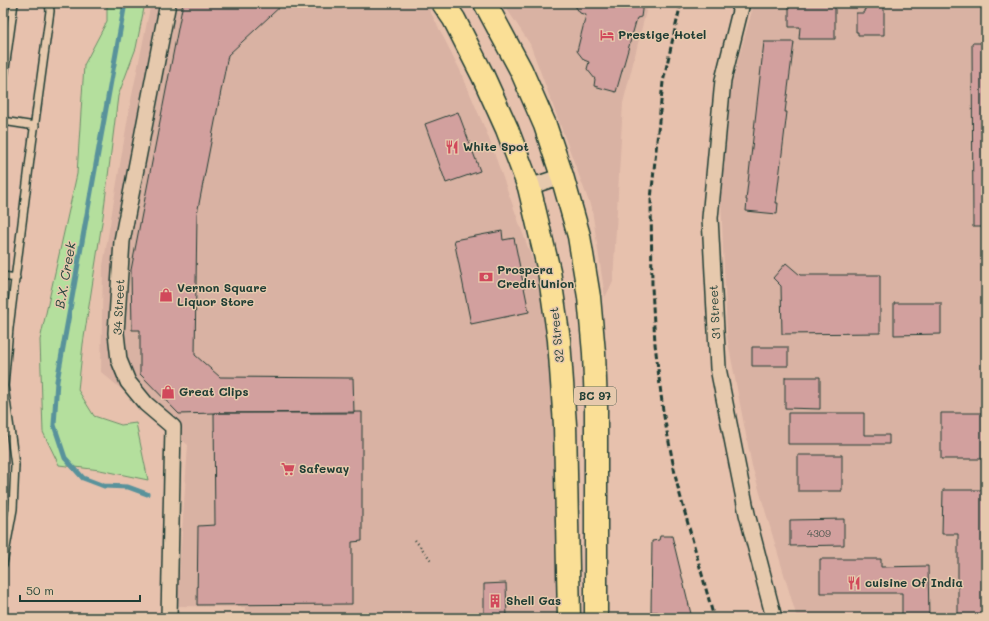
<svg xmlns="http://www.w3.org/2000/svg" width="989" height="621" font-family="Mali,sans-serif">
	<rect width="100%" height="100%" fill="#e7c1ad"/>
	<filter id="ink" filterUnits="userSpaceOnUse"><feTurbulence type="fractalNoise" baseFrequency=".025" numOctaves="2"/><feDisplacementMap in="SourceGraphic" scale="8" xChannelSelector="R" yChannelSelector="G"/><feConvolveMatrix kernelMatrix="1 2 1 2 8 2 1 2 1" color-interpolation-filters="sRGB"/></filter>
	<g filter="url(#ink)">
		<!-- built -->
		<path fill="#d9b2a3" d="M151 3H426L460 70 488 136 536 270 546 326 556 459V618H245V607L177 606 188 445 101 372 103 266 130 105Z
			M503 3H648L623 103 613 282 605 297 592 210 530 44Z
			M754 3H986V618H797L752 466 727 337 718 132Z"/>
		<!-- green -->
		<path fill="#b4df9d" stroke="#6a8e68" d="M107 3H145L136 48 118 96 103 216 83 344 78 390 94 416 121 425 136 423 148 480 100 470 59 465 43 432 40 340 77 174 84 65 107 21Z"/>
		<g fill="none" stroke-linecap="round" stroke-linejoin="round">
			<!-- stream -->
			<path stroke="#59929b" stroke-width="5" d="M125 3 57 381 54 425 65 458 83 478 104 486 128 487 147 494"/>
		</g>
		<!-- building -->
		<path fill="#d2a09e" stroke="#1f3d34" d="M183 3H284L228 55 197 214 195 355 220 377 353 378 354 413H214L179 414 140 374V330H132L131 270Z
			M573 3H643L641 17 637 18 616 92 594 86 595 79 587 69 589 62 584 60 577 51 586 15 580 13Z
			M789 3H835V39H799L800 27H789Z
			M864 3H881V6H884V35H858V32H856V13H864V10H865V7H863Z
			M764 42H794L785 112H787L776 203H778L777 214 746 211 747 200H746Z
			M972 43H986V227H973Z
			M458 112 480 171 446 183 425 124Z
			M502 231 503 240 514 238 529 312 471 324 454 240Z
			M786 263 800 275H880V333L782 334 781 286 773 278Z
			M894 303H941V334L894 335Z
			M752 347H788V366H752Z
			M785 377H820V409L785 408Z
			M362 412V541L352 542V604L197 605 198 526 215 525 214 413Z
			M788 413H864V435H889V444H788Z
			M941 413H986V459H941Z
			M798 455H842V491H798Z
			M943 490H986V618H958V534H942Z
			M844 519V545L790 546V520Z
			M660 536H672L692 618H660L658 612H651L652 541 659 540Z
			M820 559H881V567L928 566 929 618H902V593H820Z
			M506 583 507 618H484V584Z"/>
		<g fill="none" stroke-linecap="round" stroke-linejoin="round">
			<!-- lane casing -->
			<g stroke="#1f3d34" stroke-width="10">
				<path id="lane" d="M3 83 14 3
					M3 121 35 126
					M3 276 16 278
					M3 564 13 509 15 465 4 386 9 328 30 159 50 11 49 3"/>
			</g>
			<!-- street casing -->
			<g stroke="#1f3d34" stroke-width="18">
				<path id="street" d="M168 3 122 241 116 333 119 360 128 382 146 404 173 427 169 618
					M742 3 723 80 710 218 718 368 747 514 774 618
					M529 187 562 176"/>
			</g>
			<!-- highway casing -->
			<g stroke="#1f3d34" stroke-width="25">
				<path id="highway" d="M443 3 454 19 483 76 507 129 529 187 549 271 559 340 565 425 569 618
					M485 3 521 70 545 125 562 176 579 236 589 297 594 353 596 407V618"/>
			</g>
			<!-- path -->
			<path stroke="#1f3d34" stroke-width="2.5" stroke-dasharray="1 3" stroke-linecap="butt" d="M415 540 431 560"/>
			<!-- lane -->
			<use href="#lane" stroke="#e6c9ad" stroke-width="7"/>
			<!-- street -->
			<use href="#street" stroke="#e6c9ad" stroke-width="15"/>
			<!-- highway -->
			<use href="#highway" stroke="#fadf96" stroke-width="22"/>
			<!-- rail -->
			<path stroke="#1f3d34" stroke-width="3" stroke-dasharray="6 3" stroke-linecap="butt" d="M681 3 663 82 651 199 652 286 655 344 663 411 677 484 714 618"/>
		</g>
	</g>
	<!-- icons -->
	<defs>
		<g id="hotel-bare" transform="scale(1.08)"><path d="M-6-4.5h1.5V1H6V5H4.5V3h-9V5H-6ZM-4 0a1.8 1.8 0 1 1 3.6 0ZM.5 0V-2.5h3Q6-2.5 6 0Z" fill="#d1495b" stroke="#e6c9ad" stroke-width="2.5" paint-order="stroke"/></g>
		<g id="restaurant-bare" transform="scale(1.08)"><path d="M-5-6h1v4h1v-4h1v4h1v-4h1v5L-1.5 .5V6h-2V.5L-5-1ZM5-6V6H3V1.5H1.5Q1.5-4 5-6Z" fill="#d1495b" stroke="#e6c9ad" stroke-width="2.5" paint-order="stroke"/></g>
		<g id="bank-bare" transform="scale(1.08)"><path d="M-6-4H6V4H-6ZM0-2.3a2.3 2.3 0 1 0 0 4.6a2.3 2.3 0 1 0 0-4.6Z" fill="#d1495b" stroke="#e6c9ad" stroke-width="2.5" paint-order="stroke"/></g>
		<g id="shop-bare" transform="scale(1.08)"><path d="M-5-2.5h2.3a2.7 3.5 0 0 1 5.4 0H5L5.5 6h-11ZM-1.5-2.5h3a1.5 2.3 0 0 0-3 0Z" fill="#d1495b" stroke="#e6c9ad" stroke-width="2.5" paint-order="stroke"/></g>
		<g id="supermarket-bare" transform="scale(1.08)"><path d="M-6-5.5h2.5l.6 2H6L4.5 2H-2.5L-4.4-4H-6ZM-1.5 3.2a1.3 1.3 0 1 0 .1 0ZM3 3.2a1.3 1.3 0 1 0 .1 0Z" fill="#d1495b" stroke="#e6c9ad" stroke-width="2.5" paint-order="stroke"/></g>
		<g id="building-bare" transform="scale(1.08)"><path d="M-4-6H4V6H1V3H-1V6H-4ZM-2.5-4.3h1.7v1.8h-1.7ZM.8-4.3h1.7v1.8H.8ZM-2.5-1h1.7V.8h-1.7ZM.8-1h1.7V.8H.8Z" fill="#d1495b" stroke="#e6c9ad" stroke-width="2.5" paint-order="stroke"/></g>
	</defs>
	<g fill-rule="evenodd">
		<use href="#hotel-bare" x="607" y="35"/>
		<use href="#restaurant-bare" x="452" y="147"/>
		<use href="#bank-bare" x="486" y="277"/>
		<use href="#shop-bare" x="166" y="295"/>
		<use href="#shop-bare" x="168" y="392"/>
		<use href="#supermarket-bare" x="288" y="469"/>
		<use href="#restaurant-bare" x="854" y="583"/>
		<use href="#building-bare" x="495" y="601"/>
	</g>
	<g text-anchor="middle" stroke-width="3" stroke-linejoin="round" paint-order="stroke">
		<!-- number labels -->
		<g font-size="10" fill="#4c564e">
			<text x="819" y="537">4309</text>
		</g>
		<!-- shield labels -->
		<rect fill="#e6c9ad" stroke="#5b6758" stroke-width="1" x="574" y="387" width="42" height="18" rx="3"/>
		<g font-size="11" font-weight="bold" fill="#1f3d34">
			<text x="595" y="400">BC 97</text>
		</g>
		<!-- poi labels -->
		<g font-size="12" font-weight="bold" fill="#1f3d34" stroke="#e6c9ad" text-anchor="start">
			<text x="618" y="39">Prestige Hotel</text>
			<text x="463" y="151">White Spot</text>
			<text x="497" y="274">Prospera<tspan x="497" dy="14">Credit Union</tspan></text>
			<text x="177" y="292">Vernon Square<tspan x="177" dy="14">Liquor Store</tspan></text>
			<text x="179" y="396">Great Clips</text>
			<text x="299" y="473">Safeway</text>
			<text x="865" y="587">cuisine Of India</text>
			<text x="506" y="605">Shell Gas</text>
		</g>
		<!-- street labels -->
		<g font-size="12" fill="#1f3d34" stroke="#e6c9ad">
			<text transform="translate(119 307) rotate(-87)" y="4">34 Street</text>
			<text transform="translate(715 312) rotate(-93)" y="4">31 Street</text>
			<text transform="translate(557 335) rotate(-96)" y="4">32 Street</text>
		</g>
		<!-- water labels -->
		<g font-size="13" font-style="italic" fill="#24443d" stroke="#e6c9ad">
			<text transform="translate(65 275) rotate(-80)" y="5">B.X. Creek</text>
		</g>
	</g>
	<!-- margin -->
	<rect width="989" height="621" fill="none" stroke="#e6c9ad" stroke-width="16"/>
	<rect x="8" y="8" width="973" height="605" fill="none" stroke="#1f3d34" stroke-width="1.5" filter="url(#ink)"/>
	<!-- scale -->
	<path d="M20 595v6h120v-6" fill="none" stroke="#1f3d34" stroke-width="2"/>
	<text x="26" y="595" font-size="12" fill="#1f3d34" stroke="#e6c9ad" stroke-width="3" paint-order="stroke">50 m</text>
</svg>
